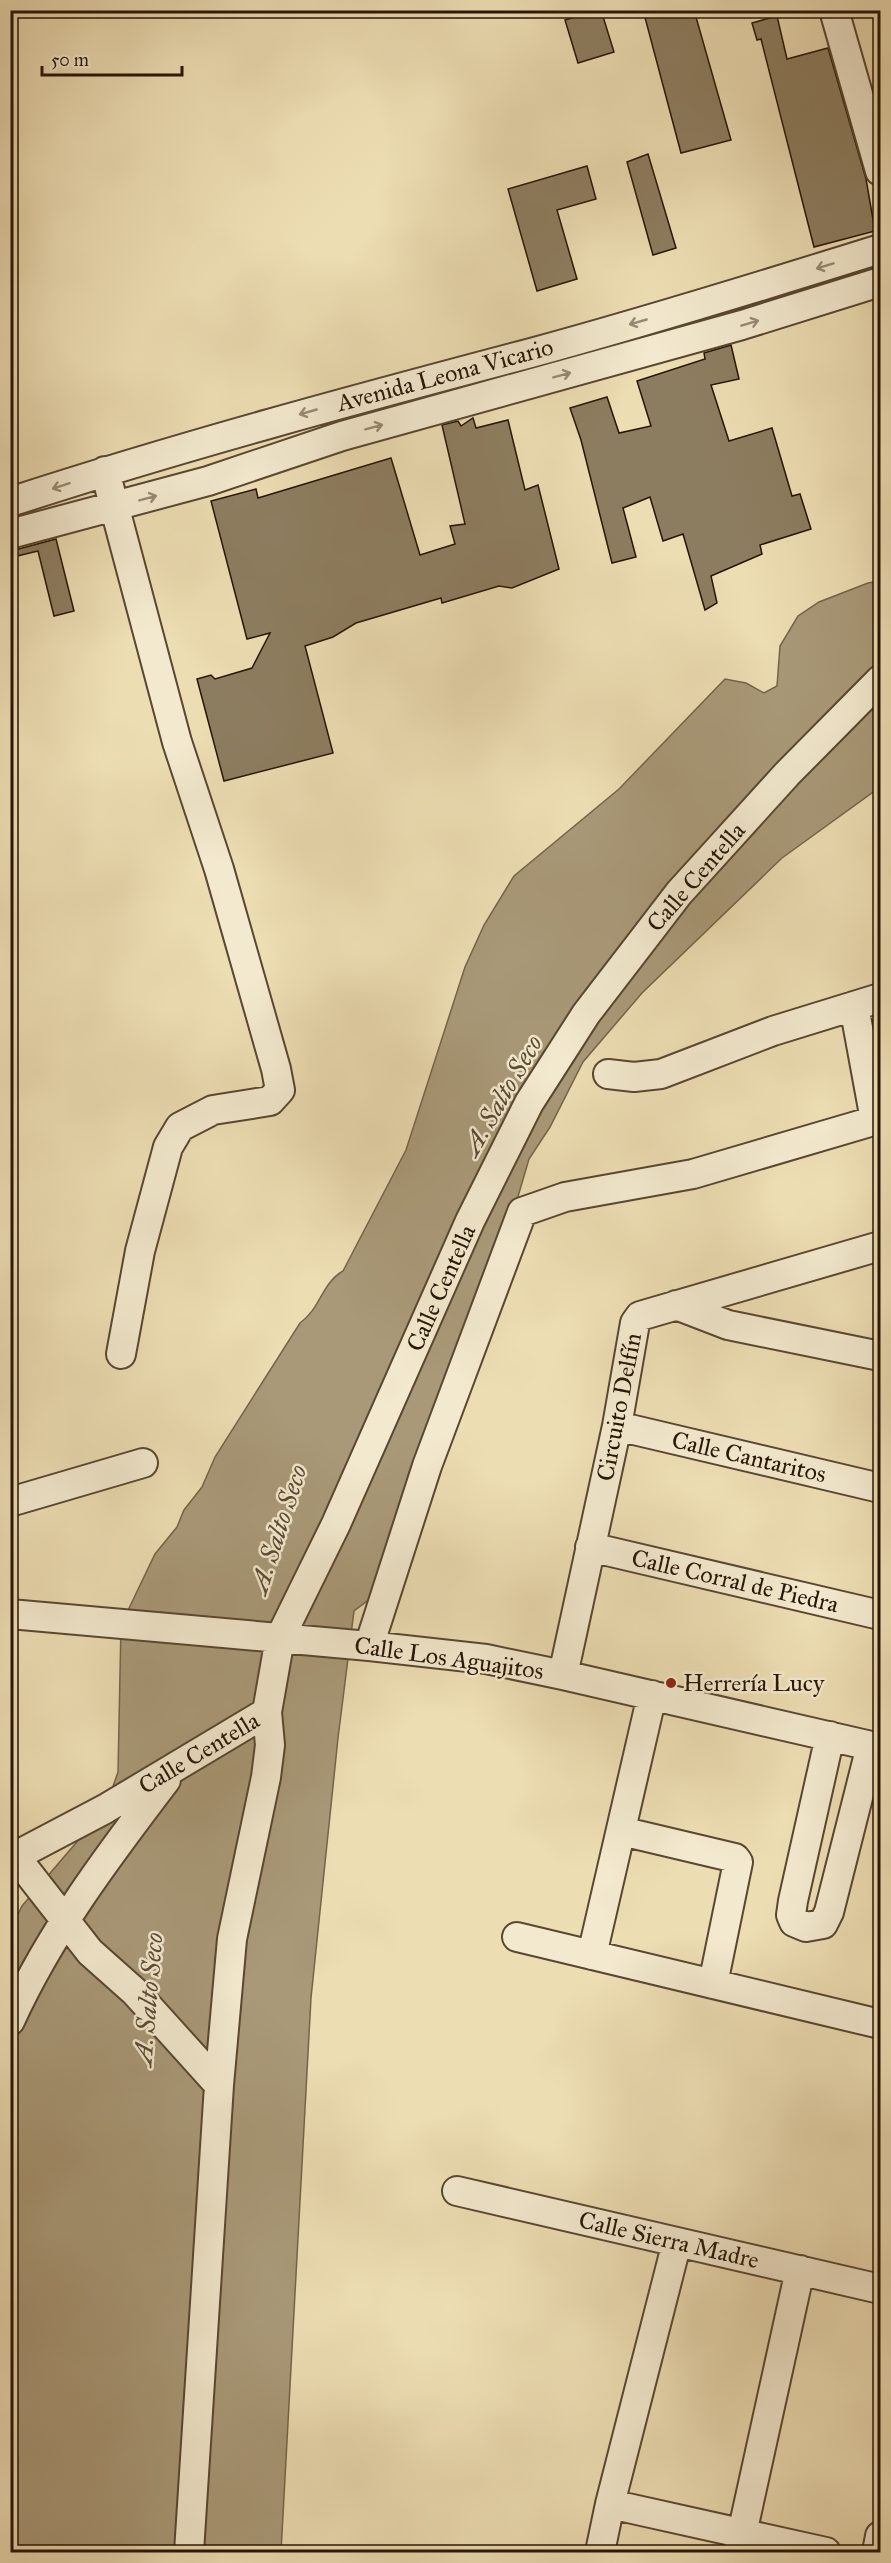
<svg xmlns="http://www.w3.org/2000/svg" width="891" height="2563" font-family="'IM FELL Great Primer',serif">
	<rect width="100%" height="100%" fill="#edddb3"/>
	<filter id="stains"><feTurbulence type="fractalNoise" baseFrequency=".00333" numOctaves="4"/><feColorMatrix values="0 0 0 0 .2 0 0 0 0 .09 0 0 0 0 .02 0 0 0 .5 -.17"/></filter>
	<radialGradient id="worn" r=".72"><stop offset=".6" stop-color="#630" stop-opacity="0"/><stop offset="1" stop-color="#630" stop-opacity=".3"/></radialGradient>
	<!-- water -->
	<path fill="#a99978" stroke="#75644a" stroke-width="1.5" d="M880 581V787L782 858 642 993 583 1062 550 1127 529 1159 507 1234 371 1598 354 1611 338 1738 311 1998 281 2552H11L10 1931 22 1906 105 1809 118 1772 121 1625 155 1554 177 1527 184 1510 202 1487 215 1457 300 1323C321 1308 321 1284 343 1271L406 1150 465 967 484 925 514 876 619 789 725 679 746 683 764 693 777 686 780 646 798 616 819 602 868 583Z"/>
	<!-- building -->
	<path fill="#8d7d60" stroke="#261506" stroke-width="1.5" d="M597 10H601L614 52 578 63 565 20Z
		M643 10H694L731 140 681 153Z
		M777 16 787 59 828 48 866 179 875 231 814 247 761 39 757 40 752 23Z
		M648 154 676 248 653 255 627 162Z
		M587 166 596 199 557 210 577 279 537 291 508 189Z
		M731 345 739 379 711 385 729 441 772 428 792 496 800 494 811 529 760 545 762 554 711 576 717 603 705 610 683 534 663 541 650 497 623 508 636 557 612 563 581 440 570 408 607 397 619 433 651 426 637 381 705 359 704 353Z
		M473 418 476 428 508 420 525 490 538 485 559 569 512 588 499 586 442 603 441 598 356 623 333 637 305 646 333 753 224 781 197 679 211 675 215 679 252 668 270 633 247 639 211 501 256 489 258 498 391 458 420 555 455 544 450 526 465 524 442 425 458 421 461 426Z
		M56 539 74 611 54 616 38 551 17 556 15 550Z"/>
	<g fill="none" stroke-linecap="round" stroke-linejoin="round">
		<!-- minor casing -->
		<g stroke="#584731" stroke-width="32">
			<path id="minor" d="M834 10 880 171
				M105 471 177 742 219 869 276 1069 280 1090 270 1101 213 1110 180 1127 168 1147 140 1251 121 1354
				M10 502C182 446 357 399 531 353 649 321 765 285 880 249
				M10 534 208 481 342 436 742 325 880 282
				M854 1006 875 1120
				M608 1074 634 1077 661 1074 773 1031 880 998
				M676 1305 728 1325 880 1356
				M617 1426 880 1488
				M10 1502 143 1463
				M590 1547 880 1615
				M10 1614 369 1646 486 1659 563 1675 880 1748
				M369 1646 427 1466 522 1212 565 1197 693 1174 880 1119
				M563 1675 617 1426 635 1323 640 1316 880 1246
				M830 1736 793 1901 791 1915 794 1922 806 1927 823 1924 829 1912 871 1746
				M621 1831 735 1858 738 1862 713 1984
				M15 1856 90 1952 135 1992 219 2085
				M10 1859 105 1809 267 1712 280 1638 336 1524 470 1221 529 1103 586 1014 679 893 787 774 880 680
				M517 1937 880 2024
				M592 1955 652 1695
				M10 2021C50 1933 108 1856 166 1780
				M457 2191 880 2289
				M610 2504 826 2552
				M189 2552 219 2085 232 1939 266 1777 270 1745 267 1712
				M600 2552 610 2504 677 2242
				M738 2552 800 2270
				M877 2552 880 2536"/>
		</g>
		<!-- minor -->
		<use href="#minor" stroke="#f3e9ce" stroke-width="28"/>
	</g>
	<!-- one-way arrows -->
	<defs><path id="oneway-shaft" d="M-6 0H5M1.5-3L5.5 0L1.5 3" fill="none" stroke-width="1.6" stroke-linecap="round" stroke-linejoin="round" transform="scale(1.5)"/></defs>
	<g stroke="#978a74">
		<use href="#oneway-shaft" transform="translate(825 266) rotate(163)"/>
		<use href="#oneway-shaft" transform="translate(638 322) rotate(164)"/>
		<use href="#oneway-shaft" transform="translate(750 323) rotate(-17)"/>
		<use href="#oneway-shaft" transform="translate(562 375) rotate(-15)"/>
		<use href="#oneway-shaft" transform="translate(308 412) rotate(164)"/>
		<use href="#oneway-shaft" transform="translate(374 427) rotate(-15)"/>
		<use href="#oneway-shaft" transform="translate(61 486) rotate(162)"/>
		<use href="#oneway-shaft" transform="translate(148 498) rotate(-15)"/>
	</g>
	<!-- markers -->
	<circle fill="#8f2418" stroke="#f3e9ce" stroke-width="2" cx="671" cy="1683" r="6"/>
	<g text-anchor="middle" stroke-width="5" stroke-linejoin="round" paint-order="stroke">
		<!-- street labels -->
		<g font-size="24" fill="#261506" stroke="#f3e9ce">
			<text transform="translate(445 375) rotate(-15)" y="8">Avenida Leona Vicario</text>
			<text transform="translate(696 877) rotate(-49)" y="8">Calle Centella</text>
			<text transform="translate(441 1288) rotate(-66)" y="8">Calle Centella</text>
			<text transform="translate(619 1407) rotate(-79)" y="8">Circuito Delfín</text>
			<text transform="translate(749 1457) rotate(13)" y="8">Calle Cantaritos</text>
			<text transform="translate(735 1581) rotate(13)" y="8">Calle Corral de Piedra</text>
			<text transform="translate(449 1658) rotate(8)" y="8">Calle Los Aguajitos</text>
			<text transform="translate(199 1753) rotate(-31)" y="8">Calle Centella</text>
			<text transform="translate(669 2240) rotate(13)" y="8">Calle Sierra Madre</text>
		</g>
		<!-- poi labels -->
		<g font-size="24" fill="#261506" stroke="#f3e9ce" text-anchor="start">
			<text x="683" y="1691">Herrería Lucy</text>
		</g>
		<!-- water labels -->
		<g font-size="26" font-style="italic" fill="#5a4a34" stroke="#f3e9ce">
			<text transform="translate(502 1095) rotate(-60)" y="9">A. Salto Seco</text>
			<text transform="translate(278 1529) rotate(-72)" y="9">A. Salto Seco</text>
			<text transform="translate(148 1999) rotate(-85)" y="9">A. Salto Seco</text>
		</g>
	</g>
	<!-- margin -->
	<rect width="891" height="2563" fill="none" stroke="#edddb3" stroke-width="36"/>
	<rect x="12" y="12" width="867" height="2539" fill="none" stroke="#261506" stroke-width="3"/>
	<rect x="18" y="18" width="855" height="2527" fill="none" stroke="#261506" stroke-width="1.5"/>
	<!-- scale -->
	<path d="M42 66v9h140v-9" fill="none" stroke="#261506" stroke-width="3"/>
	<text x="51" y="66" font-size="18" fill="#261506" stroke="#f3e9ce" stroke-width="4.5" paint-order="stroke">50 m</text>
	<rect width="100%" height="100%" filter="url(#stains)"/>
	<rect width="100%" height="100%" fill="url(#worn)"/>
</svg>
